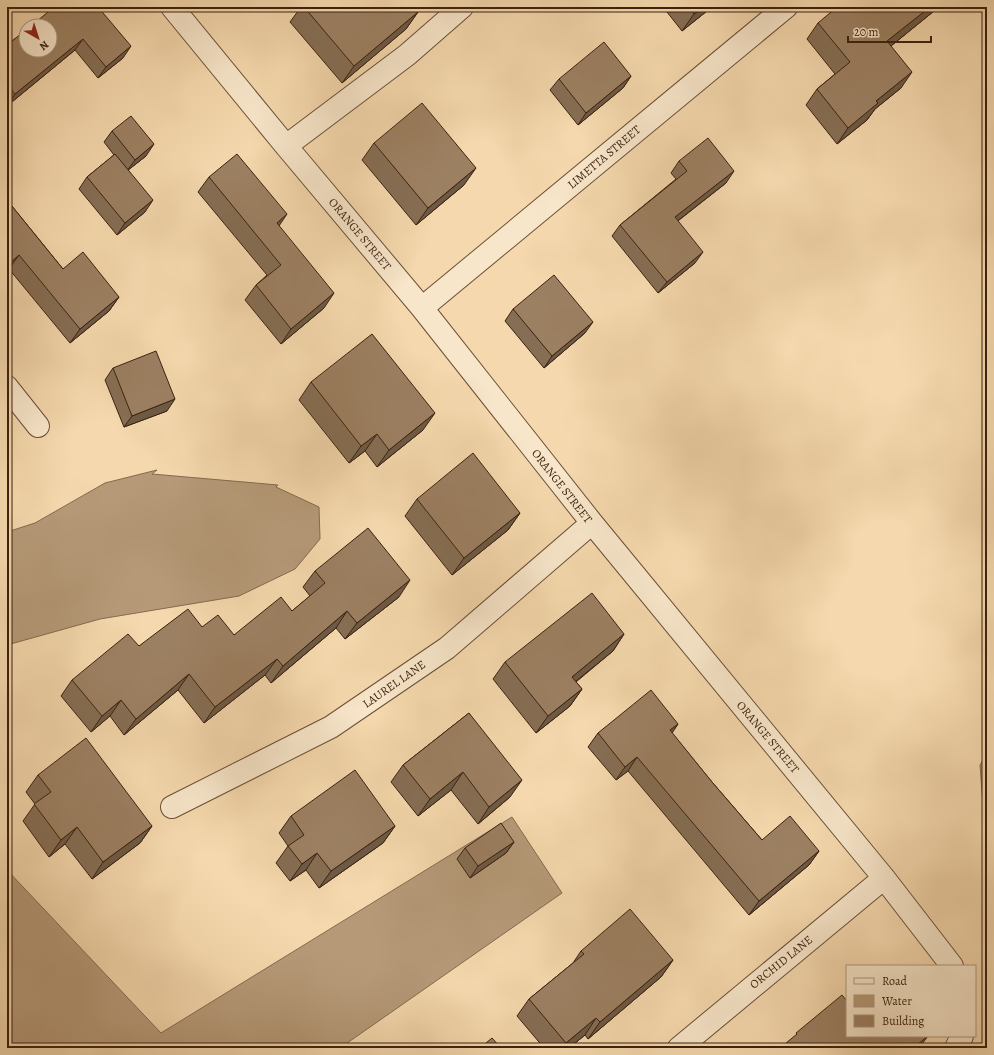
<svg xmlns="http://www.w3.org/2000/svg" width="994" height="1055" font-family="Alegreya,serif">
	<rect width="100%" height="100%" fill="#f5d8ad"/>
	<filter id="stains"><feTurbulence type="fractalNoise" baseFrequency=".005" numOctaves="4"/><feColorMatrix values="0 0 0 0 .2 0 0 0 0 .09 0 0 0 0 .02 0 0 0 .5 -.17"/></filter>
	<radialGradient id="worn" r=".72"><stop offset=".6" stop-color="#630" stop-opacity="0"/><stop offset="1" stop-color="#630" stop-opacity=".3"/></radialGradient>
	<!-- water -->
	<path fill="#b69a78" stroke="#856a4e" d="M157 470 152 474 278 485 276 487 319 507 320 539 295 569 239 596 100 619 7 645V532L35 523 105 483Z
		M987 754V858L980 765Z
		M512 817 562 893 340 1048H7V870L161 1033Z"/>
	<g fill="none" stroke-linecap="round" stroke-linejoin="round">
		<!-- minor casing -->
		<g stroke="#6a4f37" stroke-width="24">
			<path id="minor" d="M172 7 286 146 422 308 592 523 884 878 952 966
				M286 146 407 55 462 7
				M422 308 786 7
				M7 387 38 426
				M172 807 331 727 447 648 592 523
				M679 1048 884 878
				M956 1048 962 1036"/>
		</g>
		<!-- minor -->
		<use href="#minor" stroke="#f8e6ca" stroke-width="22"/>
	</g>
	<!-- wall -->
	<path fill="#866e54" stroke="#3b2110" d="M52 7H98L123 58 98 78 75 50 7 106V45L49 12Z
		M301 7H414L418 12 406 29 342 83 290 22Z
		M663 7H712L682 31Z
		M868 7H939L891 46 901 88 875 109 867 120 837 144 806 105 817 89 835 74 807 39 818 23 863 11Z
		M987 44V53L984 49Z
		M631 76 623 88 578 125 550 90 559 79Z
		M112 131 146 156 128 170 145 212 117 235 79 189 87 177 114 155 104 142Z
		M374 143 464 185 416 225 362 160Z
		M679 161 726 183 678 221 695 263 658 293 612 236 620 225 676 179 671 173Z
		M209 177 279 226 324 308 281 344 245 300 256 285 267 275 198 192Z
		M7 200 63 269 119 297 109 311 70 343 9 269 7 271Z
		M987 288V297L984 293Z
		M513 309 585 333 544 368 505 321Z
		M113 368 167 411 124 427 105 380Z
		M311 382 423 430 377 467 365 451 349 463 299 400Z
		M417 499 520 513 508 530 452 575 405 516Z
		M315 571 399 597 345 639 336 628 271 683 265 675 204 723 178 690 124 735 110 716 91 732 61 696 72 680 139 646 202 627 234 635 292 611 310 596 303 587Z
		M624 634 613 651 576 682 582 689 570 706 536 733 493 679 505 662Z
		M469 713 510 797 478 824 451 790 418 816 391 782 403 765Z
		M678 724 672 733 712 782 762 840 819 851 809 865 749 915 628 771 616 780 588 747 598 733Z
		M38 775 152 826 140 843 92 879 65 844 49 857 23 821 35 804 26 792Z
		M291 816 395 826 383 843 319 888 306 870 290 881 276 863 288 846 279 833Z
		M514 842 506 853 470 878 457 859 465 848Z
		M581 951 673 960 661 977 588 1039 585 1035 569 1048H544L517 1016 529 999 573 963Z"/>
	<!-- shaded-wall -->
	<path fill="#6d5a45" stroke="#3b2110" d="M703 7H712L682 31 694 14Z
		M930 7H939L876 58 887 41Z
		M418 12 406 29 342 83 354 66Z
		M83 39 75 50 7 106 15 94Z
		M131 46 123 58 98 78 106 67Z
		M912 72 901 88 875 109 867 120 837 144 848 128 876 101Z
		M631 76 623 88 578 125 586 113Z
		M154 144 146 156 127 171 135 160Z
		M476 168 464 185 416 225 428 208Z
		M734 171 726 183 667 229 675 217Z
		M153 200 145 212 117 235 125 223Z
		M287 214 277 229V223Z
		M703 252 695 263 658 293 667 282Z
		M19 255 9 269 7 271V267L11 262Z
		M334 293 324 308 281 344 291 329Z
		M119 297 109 311 70 343 80 329Z
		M593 322 585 333 544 368 552 356Z
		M175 399 167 411 124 427 132 416Z
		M435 413 423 430 377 467 389 450Z
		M377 434 365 451 349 463 361 446Z
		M520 513 508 530 452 575 464 558Z
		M410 580 399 597 345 639 357 623Z
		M347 611 336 628 271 683 283 666Z
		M624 634 613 651 560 694 572 677Z
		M277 659 265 675 204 723 215 707Z
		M189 674 178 690 124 735 136 719Z
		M582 689 570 706 536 733 548 716Z
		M121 700 110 716 91 732 102 716Z
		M678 724 669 737 670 730Z
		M637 757 628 771 616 780 625 767Z
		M463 772 451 790 418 816 430 799Z
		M522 780 510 797 478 824 489 807Z
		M152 826 140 843 92 879 103 862Z
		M395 826 383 843 319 888 331 871Z
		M77 827 65 844 49 857 61 840Z
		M514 842 506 853 470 878 478 866Z
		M819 851 809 865 749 915 759 901Z
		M317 853 306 870 290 881 302 864Z
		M673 960 661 977 588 1039 600 1022Z
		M596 1018 585 1035 569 1048H563L566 1043Z
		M928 1036 919 1048H913Z"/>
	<!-- building -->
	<path fill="#9c8062" stroke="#3b2110" d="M54 7H98L131 46 106 67 83 39 15 94 7 85V45L26 30V50H50V26H31Z
		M304 7H414L418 12 354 66Z
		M689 7H703L694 14Z
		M837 7H860L863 11 868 7H930L887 41 912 72 876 101 878 103 848 128 817 89 850 62 818 23Z
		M604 42 631 76 586 113 559 79Z
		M422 103 476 168 428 208 374 143Z
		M131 116 154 144 135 160 112 131Z
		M708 138 734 171 675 217 703 252 667 282 620 225 687 171 679 161Z
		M115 154 153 200 125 223 87 177Z
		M237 154 287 214 277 223 334 293 291 329 256 285 281 265 209 177Z
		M7 200 63 269 83 252 119 297 80 329 19 255 11 262 7 257Z
		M554 275 593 322 552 356 513 309Z
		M372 334 435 413 389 450 377 434 361 446 311 382Z
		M156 351 175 399 132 416 113 368Z
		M473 453 520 513 464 558 417 499Z
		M368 528 410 580 357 623 347 611 283 666 277 659 215 707 189 674 136 719 121 700 102 716 72 680 128 634 139 646 188 609 202 627 218 615 234 635 281 597 292 611 325 583 315 571Z
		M592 593 624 634 572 677 582 689 548 716 505 662Z
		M651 690 678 724 670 730 712 782 762 840 790 816 819 851 759 901 637 757 625 767 598 733Z
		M469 713 522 780 489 807 463 772 430 799 403 765Z
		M86 738 152 826 103 862 77 827 61 840 34 804 51 792 38 775Z
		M355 770 395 826 331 871 317 853 302 864 288 846 304 835 291 816Z
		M501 823 514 842 478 866 465 848Z
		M630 909 673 960 600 1022 596 1018 566 1043 529 999 584 954 581 951Z
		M842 995 847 1001V1036H928L913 1048H780L797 1034 796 1033Z
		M492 1038 501 1048H480Z"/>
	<g text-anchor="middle" stroke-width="3" stroke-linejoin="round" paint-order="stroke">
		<!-- street labels -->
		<g font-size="12" fill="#3b2110" stroke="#f8e6ca">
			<text transform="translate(604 157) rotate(-40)" y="4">LIMETTA STREET</text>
			<text transform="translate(360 234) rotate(50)" y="4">ORANGE STREET</text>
			<text transform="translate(562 486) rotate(52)" y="4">ORANGE STREET</text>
			<text transform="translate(394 684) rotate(-35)" y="4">LAUREL LANE</text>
			<text transform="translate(768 737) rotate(50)" y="4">ORANGE STREET</text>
			<text transform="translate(781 962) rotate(-39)" y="4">ORCHID LANE</text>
		</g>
	</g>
	<!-- margin -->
	<rect width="994" height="1055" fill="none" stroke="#f5d8ad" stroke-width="24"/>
	<rect x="8" y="8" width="978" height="1039" fill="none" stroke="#3b2110" stroke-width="2"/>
	<rect x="12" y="12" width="970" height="1031" fill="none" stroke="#3b2110"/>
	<!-- legend -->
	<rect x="846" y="965" width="130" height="72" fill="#f8e6ca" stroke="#ac9780"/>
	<rect x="854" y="978" width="20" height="6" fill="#f8e6ca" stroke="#ac9780"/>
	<text x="882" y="985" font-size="12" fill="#3b2110">Road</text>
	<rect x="854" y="995" width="20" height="12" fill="#b69a78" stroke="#ac9780"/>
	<text x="882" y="1005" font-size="12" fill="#3b2110">Water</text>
	<rect x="854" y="1015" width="20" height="12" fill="#9c8062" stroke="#ac9780"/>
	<text x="882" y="1025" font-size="12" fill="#3b2110">Building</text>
	<!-- north arrow -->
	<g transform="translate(38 38) rotate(141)"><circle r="19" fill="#f8e6ca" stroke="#ac9780"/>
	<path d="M0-3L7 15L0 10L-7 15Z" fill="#8f2418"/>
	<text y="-6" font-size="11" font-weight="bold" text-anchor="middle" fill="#3b2110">N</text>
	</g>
	<!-- scale -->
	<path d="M848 36v6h83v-6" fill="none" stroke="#3b2110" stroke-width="2"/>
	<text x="854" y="36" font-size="12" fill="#3b2110" stroke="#f8e6ca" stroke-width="3" paint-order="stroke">20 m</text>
	<rect width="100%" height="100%" filter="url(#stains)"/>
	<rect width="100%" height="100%" fill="url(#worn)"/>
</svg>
